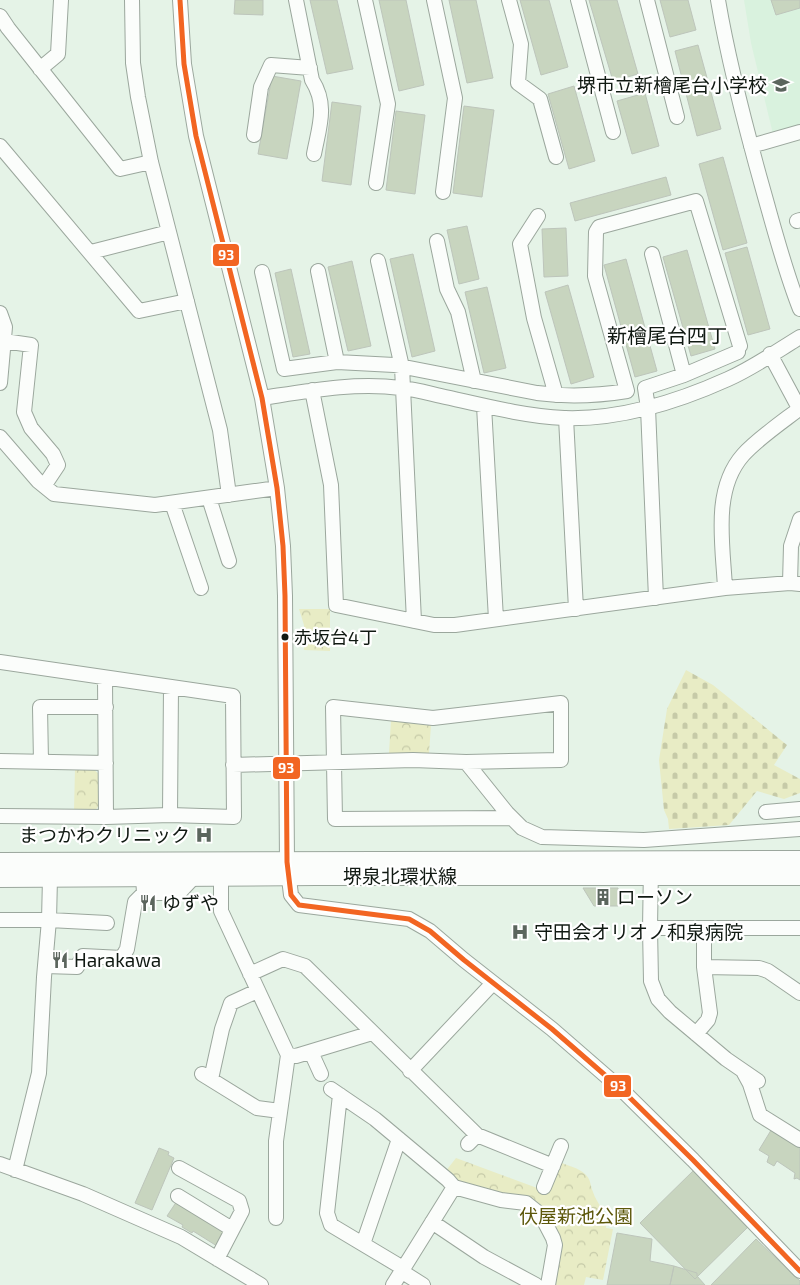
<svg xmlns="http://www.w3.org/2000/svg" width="800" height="1285" font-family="'Exo 2','Noto Sans JP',sans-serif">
	<defs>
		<pattern id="forest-crowns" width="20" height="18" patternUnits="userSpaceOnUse" patternTransform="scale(1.25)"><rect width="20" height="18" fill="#e8ecc5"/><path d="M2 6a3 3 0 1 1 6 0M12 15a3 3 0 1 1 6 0" fill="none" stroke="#c6caa8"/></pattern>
		<pattern id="cemetery-stones" width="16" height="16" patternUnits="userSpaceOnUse" patternTransform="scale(1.25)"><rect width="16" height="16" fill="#e8ecc5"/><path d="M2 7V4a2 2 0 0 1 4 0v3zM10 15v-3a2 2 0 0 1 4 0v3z" fill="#c6caa8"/></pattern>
	</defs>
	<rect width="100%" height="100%" fill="#e5f3e7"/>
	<!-- built -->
	<path fill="#d9f2de" d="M744 0H800V127L773 134 751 43Z"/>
	<!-- forest -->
	<path fill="url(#forest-crowns)" d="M299 609H330V651L304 650V625Z
		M391 720 416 724 431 725 429 753H389Z
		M75 768 93 769 99 774V805L95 811H74Z
		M456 1158 548 1192 560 1162C568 1166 579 1168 585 1174 591 1179 590 1185 593 1192 597 1205 608 1211 606 1228L613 1229 603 1280 586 1277 584 1285H554L561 1247 542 1211 459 1184 445 1172Z"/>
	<!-- cemetery -->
	<path fill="url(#cemetery-stones)" d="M686 670 713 685 787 745 774 765 800 779V793L784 799 757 791 729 825 669 829 668 819 664 810 659 760 667 709Z"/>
	<!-- building -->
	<path fill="#c8d5bf" stroke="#bdc5bb" d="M235 0H263V15L234 14Z
		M310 0H337L353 69 327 74Z
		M379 0H406L424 85 399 91Z
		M449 0H476L493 78 467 83Z
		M520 0H549L568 67 541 75Z
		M589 0H617L638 74 613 81Z
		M660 0H688L696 30 670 37Z
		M771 0H800V8L776 15Z
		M698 45 721 129 697 136 675 51Z
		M272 76 301 81 287 159 258 154Z
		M574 86 595 161 569 169 548 94Z
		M645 93 659 146 632 154 617 101Z
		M332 102 361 106 351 185 322 181Z
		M464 106 494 110 482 197 453 193Z
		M396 111 425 115 415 194 386 190Z
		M723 157 747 243 723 250 699 164Z
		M666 177 671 195 575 221 570 203Z
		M467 226 479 279 459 284 447 230Z
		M566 228 568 276 544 277 542 229Z
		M747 247 770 329 748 335 725 253Z
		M687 250 715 349 691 356 663 257Z
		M413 254 435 351 412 357 390 259Z
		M626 259 657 371 635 377 604 265Z
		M352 261 371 346 348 351 328 267Z
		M291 269 310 354 293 357 275 273Z
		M568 285 594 377 571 384 545 292Z
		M487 287 506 368 484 373 465 292Z
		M583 888H618V906H594Z
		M773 1127 800 1144V1180L797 1178 794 1179 795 1173 777 1161 774 1166 767 1162 769 1156 759 1150Z
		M159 1148 169 1152 168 1155 174 1158 152 1210 135 1203Z
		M694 1170 749 1226 695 1279 640 1223Z
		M177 1201 226 1231 217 1246 193 1231 192 1233 182 1227 183 1225 167 1216Z
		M617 1233 652 1239 650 1261 674 1266 670 1285H607Z
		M756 1239 800 1281V1285H711Z
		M674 1266 697 1273V1276L705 1285H670Z"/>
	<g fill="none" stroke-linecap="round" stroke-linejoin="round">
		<!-- minor casing -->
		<g stroke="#9ba79d" stroke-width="16">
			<path id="minor" d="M132 0 133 63 138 97 151 162 220 430 229 495
				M180 0 184 64 196 136 262 398 277 488 283 546 285 596 287 862 291 895 299 905 409 919 430 931 464 960 552 1029 621 1089 693 1160 800 1271
				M296 0 312 80C328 105 319 127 314 154
				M365 0 388 104 376 183
				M434 0 455 98 443 192
				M509 0 521 44 518 83 540 99 556 157
				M578 0 613 132
				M647 0 677 117
				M718 0C729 65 746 129 764 193 775 232 785 271 800 309
				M0 16 8 28 120 169 151 162
				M40 69 58 54 61 0
				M254 135 261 87 271 65 310 68
				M0 146 139 311 187 301
				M751 146 800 132
				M538 216 520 244 534 318 556 395
				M797 221 800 220
				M437 241 447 289 458 312 474 381
				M91 252 169 232
				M652 254 684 375
				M378 261 402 367 414 621
				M318 271 337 362
				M262 272 284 369 337 362 394 365 537 393C567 397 596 396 627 391L595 276 596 232 599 227 696 201 740 346
				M0 313 5 327 0 383
				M4 341 31 345 24 412 31 428 53 454 58 465 44 486
				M770 354 800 410
				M312 390 331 485 336 605 434 625H455L725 588 790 583 800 584
				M262 398C308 391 354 382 401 388 414 389 428 393 441 396 482 405 523 416 564 418 621 420 677 402 728 379 753 368 777 351 800 337
				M484 406 496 619
				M566 418 576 609
				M0 437 38 481 54 494 155 505 277 488
				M209 498 229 561
				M172 503 201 588
				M790 583 791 546 800 519
				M725 588C723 545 712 490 743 455 756 440 782 422 799 409
				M656 598 648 408 645 388 684 375 738 352
				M0 662 233 696 234 817 170 815 106 817 0 816
				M105 678 106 817
				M0 761 106 763
				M41 762 40 707H106
				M466 762 561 760V703L433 718 333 707 335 819 512 818
				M233 765 413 760 466 762 507 813 522 828 542 837 644 840 800 829
				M766 812 800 809
				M170 815 171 687
				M651 867 650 928H800
				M221 877V911L288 1055
				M144 893H179L194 877
				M0 920H49L107 923
				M650 928 651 981 658 999 670 1012 726 1059 758 1081
				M704 928V967L759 968 768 971 800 993
				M45 966 77 967 83 956 122 958 127 949 135 902 144 893 143 876
				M250 974 283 959 305 966 477 1135 553 1166
				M696 1034 708 1020 710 1013 704 967
				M311 1052 321 1074
				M410 1071 493 983
				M744 1073 750 1084 760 1115 800 1140
				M202 1074 257 1108 280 1111
				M211 1079 222 1029 231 1003 257 991
				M331 1089 375 1119 448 1180 454 1187 501 1200 526 1203 541 1215 553 1238 555 1245 548 1285
				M340 1095 327 1213 331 1225 403 1268
				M468 1144 477 1135
				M0 1164 83 1194 181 1237 261 1285
				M179 1168 239 1201 242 1211 217 1259
				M15 1170 39 1073 44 977 49 920 50 878
				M544 1187 561 1146
				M178 1196 232 1229
				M276 1218V1141L288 1055 296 1056 372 1033
				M432 1222 484 1257 536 1285
				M363 1244 399 1139
				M401 1271 423 1285
				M393 1285 454 1187"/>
		</g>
		<!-- major casing -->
		<g stroke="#9ba79d" stroke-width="20">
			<path id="major" d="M0 862 800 860
				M0 878 316 876H800"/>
		</g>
		<!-- minor -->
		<use href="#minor" stroke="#fbfdfb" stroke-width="14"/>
		<!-- major -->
		<use href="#major" stroke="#fbfdfb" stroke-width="18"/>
		<!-- bus-1 casing -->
		<g stroke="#fff" stroke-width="9">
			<path id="bus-1" d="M180 0 184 64 196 136 262 398 277 488 283 546 285 596 287 862 291 895 299 905 409 919 430 931 464 960 552 1029 621 1089 693 1160 800 1271"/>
		</g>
		<!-- bus-1 -->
		<use href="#bus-1" stroke="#f26522" stroke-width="5"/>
	</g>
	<!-- icons -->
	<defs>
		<g id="school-bare" transform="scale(1.35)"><path d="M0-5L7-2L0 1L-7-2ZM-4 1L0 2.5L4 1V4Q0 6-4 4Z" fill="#5b655d" stroke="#fff" stroke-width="2.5" paint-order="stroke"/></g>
		<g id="hospital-bare" transform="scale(1.35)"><path d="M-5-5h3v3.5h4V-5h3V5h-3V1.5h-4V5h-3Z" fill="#5b655d" stroke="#fff" stroke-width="2.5" paint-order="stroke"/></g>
		<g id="building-bare" transform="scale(1.35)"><path d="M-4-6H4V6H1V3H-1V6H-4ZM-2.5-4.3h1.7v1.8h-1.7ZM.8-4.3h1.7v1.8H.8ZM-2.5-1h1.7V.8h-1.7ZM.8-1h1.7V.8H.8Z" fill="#5b655d" stroke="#fff" stroke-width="2.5" paint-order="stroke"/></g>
		<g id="restaurant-bare" transform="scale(1.35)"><path d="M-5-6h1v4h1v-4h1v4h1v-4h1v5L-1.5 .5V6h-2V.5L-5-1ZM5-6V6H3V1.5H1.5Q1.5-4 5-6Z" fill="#5b655d" stroke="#fff" stroke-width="2.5" paint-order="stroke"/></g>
	</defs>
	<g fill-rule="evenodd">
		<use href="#school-bare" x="781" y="85"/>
		<use href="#hospital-bare" x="204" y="835"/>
		<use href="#building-bare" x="603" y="897"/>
		<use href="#restaurant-bare" x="148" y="903"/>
		<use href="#hospital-bare" x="520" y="932"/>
		<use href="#restaurant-bare" x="60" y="960"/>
	</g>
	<!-- markers -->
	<circle fill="#101912" stroke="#fff" stroke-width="2" cx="285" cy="637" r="4.5"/>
	<g text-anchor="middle" stroke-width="4.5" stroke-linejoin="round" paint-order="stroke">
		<!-- bus labels -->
		<g font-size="18" fill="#101912" stroke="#fff" text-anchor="start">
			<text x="294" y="644">赤坂台4丁</text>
		</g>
		<!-- poi labels -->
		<g font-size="19" fill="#101912" stroke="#fff" text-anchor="start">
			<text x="767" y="92" text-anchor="end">堺市立新檜尾台小学校</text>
			<text x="190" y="842" text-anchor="end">まつかわクリニック</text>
			<text x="617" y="904">ローソン</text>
			<text x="162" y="910">ゆずや</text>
			<text x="534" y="939">守田会オリオノ和泉病院</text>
			<text x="74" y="967">Harakawa</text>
		</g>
		<!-- street labels -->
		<g font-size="19" fill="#101912" stroke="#fff">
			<text x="400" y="883">堺泉北環状線</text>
		</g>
		<!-- park labels -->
		<g font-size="19" fill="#5d580b" stroke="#fff">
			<text x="576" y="1223">伏屋新池公園</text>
		</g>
		<!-- neighbourhood labels -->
		<g font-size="20" fill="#101912" stroke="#fff">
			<text x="667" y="343">新檜尾台四丁</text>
		</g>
	</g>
	<g stroke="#fff" stroke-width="2">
		<rect x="212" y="243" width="28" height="24" rx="5" fill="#f26522"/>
		<rect x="272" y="756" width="29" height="24" rx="5" fill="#f26522"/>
		<rect x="603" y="1074" width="29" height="24" rx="5" fill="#f26522"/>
	</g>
	<g font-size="14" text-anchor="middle" font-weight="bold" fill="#fff">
		<text x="226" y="260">93</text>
		<text x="286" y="773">93</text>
		<text x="618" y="1091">93</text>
	</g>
</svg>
